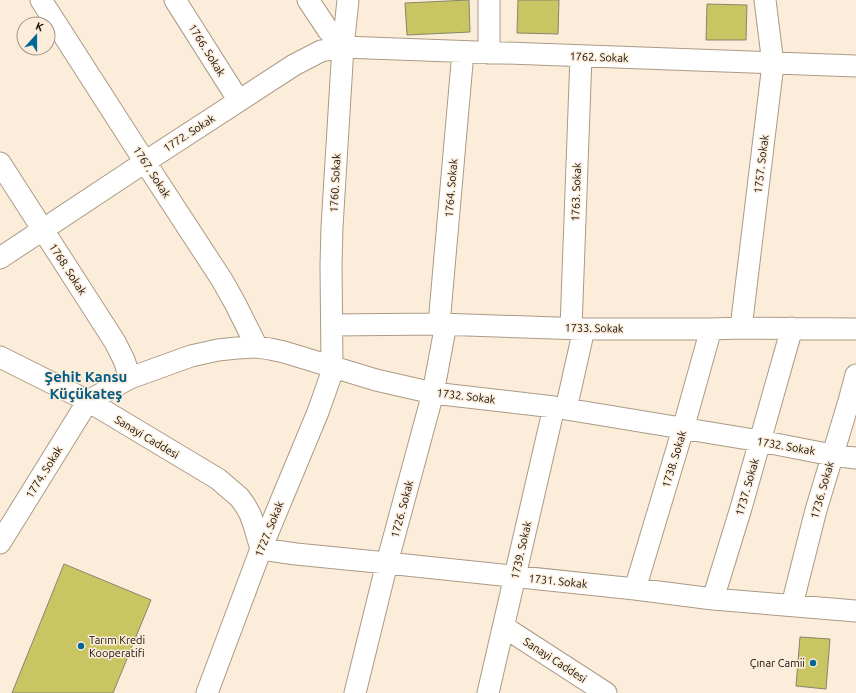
<svg xmlns="http://www.w3.org/2000/svg" width="856" height="693" font-family="Ubuntu,sans-serif">
	<rect width="100%" height="100%" fill="#fceddb"/>
	<!-- building -->
	<path fill="#c8c562" stroke="#86866c" d="M469 0 470 32 407 35 405 3Z
		M518 0H559L558 34 517 33Z
		M707 4 747 5 746 40H706Z
		M64 564 151 600 113 693H12Z
		M800 637 830 639 826 689 796 686Z"/>
	<g fill="none" stroke-linecap="round" stroke-linejoin="round">
		<!-- minor casing -->
		<g stroke="#ab9a84" stroke-width="23">
			<path id="minor" d="M41 0 145 162 222 280 235 303 257 347
				M175 0 239 101
				M308 0 328 30 343 47
				M489 0V53
				M0 163 115 342 124 360 130 378
				M0 258 145 162 294 65 321 51 343 47 856 66
				M439 324 463 52
				M332 325 439 324 584 329H711L741 328 856 329
				M571 328 581 56
				M741 328 773 64 765 0
				M0 357 88 401 218 479 239 497 245 505 250 514 254 525 261 549 296 554 387 563 635 589 713 599 856 611
				M566 409 584 329
				M0 543 88 401 130 378 191 356 218 350 237 348 257 347 270 349 284 352 376 380 433 393 554 407 760 441 832 455 856 458
				M635 589 683 429 711 329
				M713 599 741 508 792 328
				M792 605 816 510 849 401 856 375
				M504 627 606 693
				M207 693 261 549 318 412 330 378 332 366 331 265 332 227 343 47 348 0
				M355 693 387 563 433 393 446 324
				M488 693 554 407"/>
		</g>
		<!-- minor -->
		<use href="#minor" stroke="#fff" stroke-width="21"/>
	</g>
	<!-- markers -->
	<g fill="#036796" stroke="#fceddb" stroke-width="1.5">
		<circle cx="81" cy="646" r="4"/>
		<circle cx="813" cy="663" r="4"/>
	</g>
	<g text-anchor="middle" stroke-width="3" stroke-linejoin="round" paint-order="stroke">
		<!-- street labels -->
		<g font-size="11" fill="#140e06" stroke="#fceddb">
			<text transform="translate(207 50) rotate(58)" y="4">1766. Sokak</text>
			<text transform="translate(599 57) rotate(2)" y="4">1762. Sokak</text>
			<text transform="translate(189 133) rotate(-33)" y="4">1772. Sokak</text>
			<text transform="translate(761 164) rotate(-83)" y="4">1757. Sokak</text>
			<text transform="translate(152 172) rotate(57)" y="4">1767. Sokak</text>
			<text transform="translate(335 183) rotate(-87)" y="4">1760. Sokak</text>
			<text transform="translate(451 188) rotate(-85)" y="4">1764. Sokak</text>
			<text transform="translate(576 192) rotate(-88)" y="4">1763. Sokak</text>
			<text transform="translate(68 269) rotate(57)" y="4">1768. Sokak</text>
			<text transform="translate(594 328) rotate(1)" y="4">1733. Sokak</text>
			<text transform="translate(466 396) rotate(7)" y="4">1732. Sokak</text>
			<text transform="translate(147 437) rotate(31)" y="4">Sanayi Caddesi</text>
			<text transform="translate(786 446) rotate(10)" y="4">1732. Sokak</text>
			<text transform="translate(674 459) rotate(-73)" y="4">1738. Sokak</text>
			<text transform="translate(44 472) rotate(-58)" y="4">1774. Sokak</text>
			<text transform="translate(747 487) rotate(-74)" y="4">1737. Sokak</text>
			<text transform="translate(822 490) rotate(-74)" y="4">1736. Sokak</text>
			<text transform="translate(402 509) rotate(-75)" y="4">1726. Sokak</text>
			<text transform="translate(269 529) rotate(-68)" y="4">1727. Sokak</text>
			<text transform="translate(521 550) rotate(-77)" y="4">1739. Sokak</text>
			<text transform="translate(558 581) rotate(6)" y="4">1731. Sokak</text>
			<text transform="translate(555 660) rotate(33)" y="4">Sanayi Caddesi</text>
		</g>
		<!-- poi labels -->
		<g font-size="11" fill="#140e06" stroke="#fceddb" text-anchor="start">
			<text x="89" y="644">Tarım Kredi<tspan x="89" dy="13">Kooperatifi</tspan></text>
			<text x="805" y="667" text-anchor="end">Çınar Camii</text>
		</g>
		<!-- district labels -->
		<g font-size="15" font-weight="bold" fill="#005c86" stroke="#fceddb">
			<text x="86" y="382">Şehit Kansu<tspan x="86" dy="17">Küçükateş</tspan></text>
		</g>
	</g>
	<!-- north arrow -->
	<g transform="translate(36 36) rotate(21)"><circle r="19" fill="#fceddb" stroke="#9f9486"/>
	<path d="M0-3L7 15L0 10L-7 15Z" fill="#036796"/>
	<text y="-6" font-size="11" font-weight="bold" text-anchor="middle" fill="#140e06">K</text>
	</g>
</svg>
